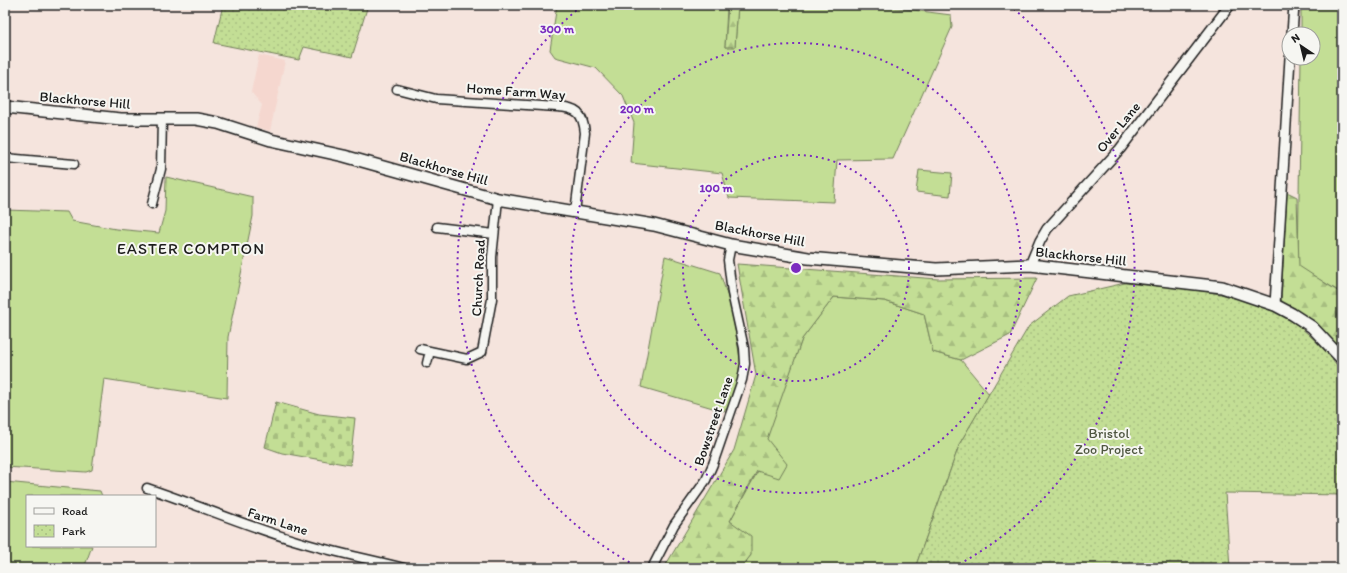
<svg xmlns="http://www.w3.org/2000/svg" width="1347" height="573" font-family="Itim,sans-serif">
	<defs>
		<pattern id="forest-firs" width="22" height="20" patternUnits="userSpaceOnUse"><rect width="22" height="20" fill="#c3de95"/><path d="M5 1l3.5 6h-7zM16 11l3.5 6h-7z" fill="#a7be80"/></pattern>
		<pattern id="cemetery-stones" width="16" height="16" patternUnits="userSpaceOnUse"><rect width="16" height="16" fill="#c3de95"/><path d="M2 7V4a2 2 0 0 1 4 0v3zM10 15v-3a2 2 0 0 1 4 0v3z" fill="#a7be80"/></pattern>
		<pattern id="park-dots" width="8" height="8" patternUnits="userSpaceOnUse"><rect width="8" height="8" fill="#c3de95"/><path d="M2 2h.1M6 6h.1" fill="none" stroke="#a7be80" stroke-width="1.8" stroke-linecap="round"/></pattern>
	</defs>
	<rect width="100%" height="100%" fill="#f5e4dd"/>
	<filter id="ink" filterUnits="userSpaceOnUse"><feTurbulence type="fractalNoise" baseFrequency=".025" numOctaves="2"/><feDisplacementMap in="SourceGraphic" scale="8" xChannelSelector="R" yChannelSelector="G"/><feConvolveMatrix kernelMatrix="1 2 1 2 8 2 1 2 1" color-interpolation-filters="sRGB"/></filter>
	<g filter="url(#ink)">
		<!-- built -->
		<path fill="#f5d7cf" d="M259 55 285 61 270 131 256 127 262 105 251 92Z"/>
		<!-- grass -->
		<path fill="#c3de95" stroke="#707d58" d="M557 5H709L727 7 725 47 735 46 738 5H875L951 15 952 27 893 159 837 160 834 202 729 198 722 173 631 163 634 123 623 96 596 68 555 57 550 50Z
			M1301 5H1342V293L1298 267 1301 58H1313V34H1301Z
			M919 170 952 173 950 196 916 192Z
			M166 177 253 197V216L228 337 227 398 104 379 92 470 86 472 5 467V210L67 212 72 221 116 229 159 233 165 211Z
			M665 256 720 273 732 310 741 365 731 407 723 411 641 387Z
			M834 297 885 301 924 314 933 352 961 360 989 394 960 443 915 568H741L751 555 730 521 758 471 766 439 802 339Z
			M5 482 100 491 102 496H27V546H92L84 568H5Z"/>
		<!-- forest -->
		<path fill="url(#forest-firs)" stroke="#707d58" d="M728 5H738L735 47H725Z
			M1287 192 1297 197 1299 266 1342 294V356L1323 331 1281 301Z
			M737 264 938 279 1037 278 1010 335 961 360 933 352 924 314 885 301 834 297 802 339 767 439 787 464 779 478 757 471 730 521 751 536V555L741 568H664L734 450 756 375Z"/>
		<!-- cemetery -->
		<path fill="url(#cemetery-stones)" stroke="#707d58" d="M276 402 319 414 355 418 350 465 282 453 265 447Z"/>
		<!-- park -->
		<path fill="url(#park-dots)" stroke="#707d58" d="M223 5H368L352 57 304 47 299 60 214 43Z
			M1125 283C1184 289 1260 290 1307 333 1320 344 1331 358 1342 371V495L1225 493 1230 568H915L960 443 1029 326 1068 296Z"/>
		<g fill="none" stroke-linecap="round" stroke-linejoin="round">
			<!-- minor casing -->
			<g stroke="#1c1c1c" stroke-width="11">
				<path id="minor" d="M397 89 436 99 557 107C577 108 583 113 585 133L575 212
					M5 158 74 164
					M152 204 161 169 162 118
					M437 227 494 234
					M420 349 467 359 482 352 492 299V257L498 199
					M427 363 430 351
					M147 488C198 505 246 526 297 541 332 552 369 559 404 568
					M652 568 674 525 706 480 713 464 742 380 745 364 744 348 732 293 728 260 731 245"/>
			</g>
			<!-- tertiary casing -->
			<g stroke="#1c1c1c" stroke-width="12">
				<path id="tertiary" d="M1292 34 1294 5
					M1030 265 1040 241 1047 229 1120 149 1230 5
					M1275 305 1290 58"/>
			</g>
			<!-- secondary casing -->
			<g stroke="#1c1c1c" stroke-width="14">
				<path id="secondary" d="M5 107 121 119H196L218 123 271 140 344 156 498 199 654 225 731 245 808 258 936 269 1030 265 1222 287 1275 305 1292 314 1312 327 1342 359"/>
			</g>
			<!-- minor -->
			<use href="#minor" stroke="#f6f6f2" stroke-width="8"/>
			<!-- tertiary -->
			<use href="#tertiary" stroke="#f6f6f2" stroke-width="9"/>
			<!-- secondary -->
			<use href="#secondary" stroke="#f6f6f2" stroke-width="11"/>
		</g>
	</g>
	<!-- distance rings -->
	<g fill="none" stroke="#7b2cbf" stroke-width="2" stroke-dasharray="2 4">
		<circle cx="796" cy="268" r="113"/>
		<circle cx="796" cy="268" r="225"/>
		<path d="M640 568A338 338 0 0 1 583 5M1009 5A338 338 0 0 1 952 568"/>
	</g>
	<g text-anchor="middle" stroke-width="4" stroke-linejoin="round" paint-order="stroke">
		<!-- street labels -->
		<g font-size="14" fill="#1c1c1c" stroke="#f6f6f2">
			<text transform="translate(516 91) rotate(4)" y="5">Home Farm Way</text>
			<text transform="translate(85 100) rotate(5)" y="5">Blackhorse Hill</text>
			<text transform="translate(1118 127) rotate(-51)" y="5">Over Lane</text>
			<text transform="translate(444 168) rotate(16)" y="5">Blackhorse Hill</text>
			<text transform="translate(760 233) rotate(11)" y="5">Blackhorse Hill</text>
			<text transform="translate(1081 256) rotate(6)" y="5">Blackhorse Hill</text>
			<text transform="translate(478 278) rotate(-87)" y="5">Church Road</text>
			<text transform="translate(713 421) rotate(-71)" y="5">Bowstreet Lane</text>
			<text transform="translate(278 521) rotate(18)" y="5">Farm Lane</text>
		</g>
		<!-- park labels -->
		<g font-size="14" fill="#4e5640" stroke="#f6f6f2">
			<text x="1109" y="438">Bristol<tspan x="1109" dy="16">Zoo Project</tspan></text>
		</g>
		<!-- quarter labels -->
		<g font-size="16" letter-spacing="1" fill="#1c1c1c" stroke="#f6f6f2">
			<text x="191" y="254">EASTER COMPTON</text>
		</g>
	</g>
	<circle cx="796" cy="268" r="6" fill="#7b2cbf" stroke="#f6f6f2" stroke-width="2"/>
	<g font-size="12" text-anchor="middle" font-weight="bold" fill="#7b2cbf" stroke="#f6f6f2" stroke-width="4" stroke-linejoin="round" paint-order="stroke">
		<text x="557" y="33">300 m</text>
		<text x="637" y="113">200 m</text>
		<text x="716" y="192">100 m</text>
	</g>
	<!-- margin -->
	<rect width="1347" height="573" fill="none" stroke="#f6f6f2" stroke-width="20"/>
	<rect x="10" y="10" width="1327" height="553" fill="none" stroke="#1c1c1c" stroke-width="1.5" filter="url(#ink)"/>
	<!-- legend -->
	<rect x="26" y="495" width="130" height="52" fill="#f6f6f2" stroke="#9f9f9c"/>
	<rect x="34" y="508" width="20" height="6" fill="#f6f6f2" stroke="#9f9f9c"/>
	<text x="62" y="515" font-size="12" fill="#1c1c1c">Road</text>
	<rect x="34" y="525" width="20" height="12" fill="url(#park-dots)" stroke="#9f9f9c"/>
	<text x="62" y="535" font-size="12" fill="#1c1c1c">Park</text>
	<!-- north arrow -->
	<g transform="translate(1301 46) rotate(325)"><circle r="19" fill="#f6f6f2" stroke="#9f9f9c"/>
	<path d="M0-3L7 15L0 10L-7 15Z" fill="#1c1c1c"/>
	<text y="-6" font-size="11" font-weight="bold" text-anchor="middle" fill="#1c1c1c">N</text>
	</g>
</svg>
